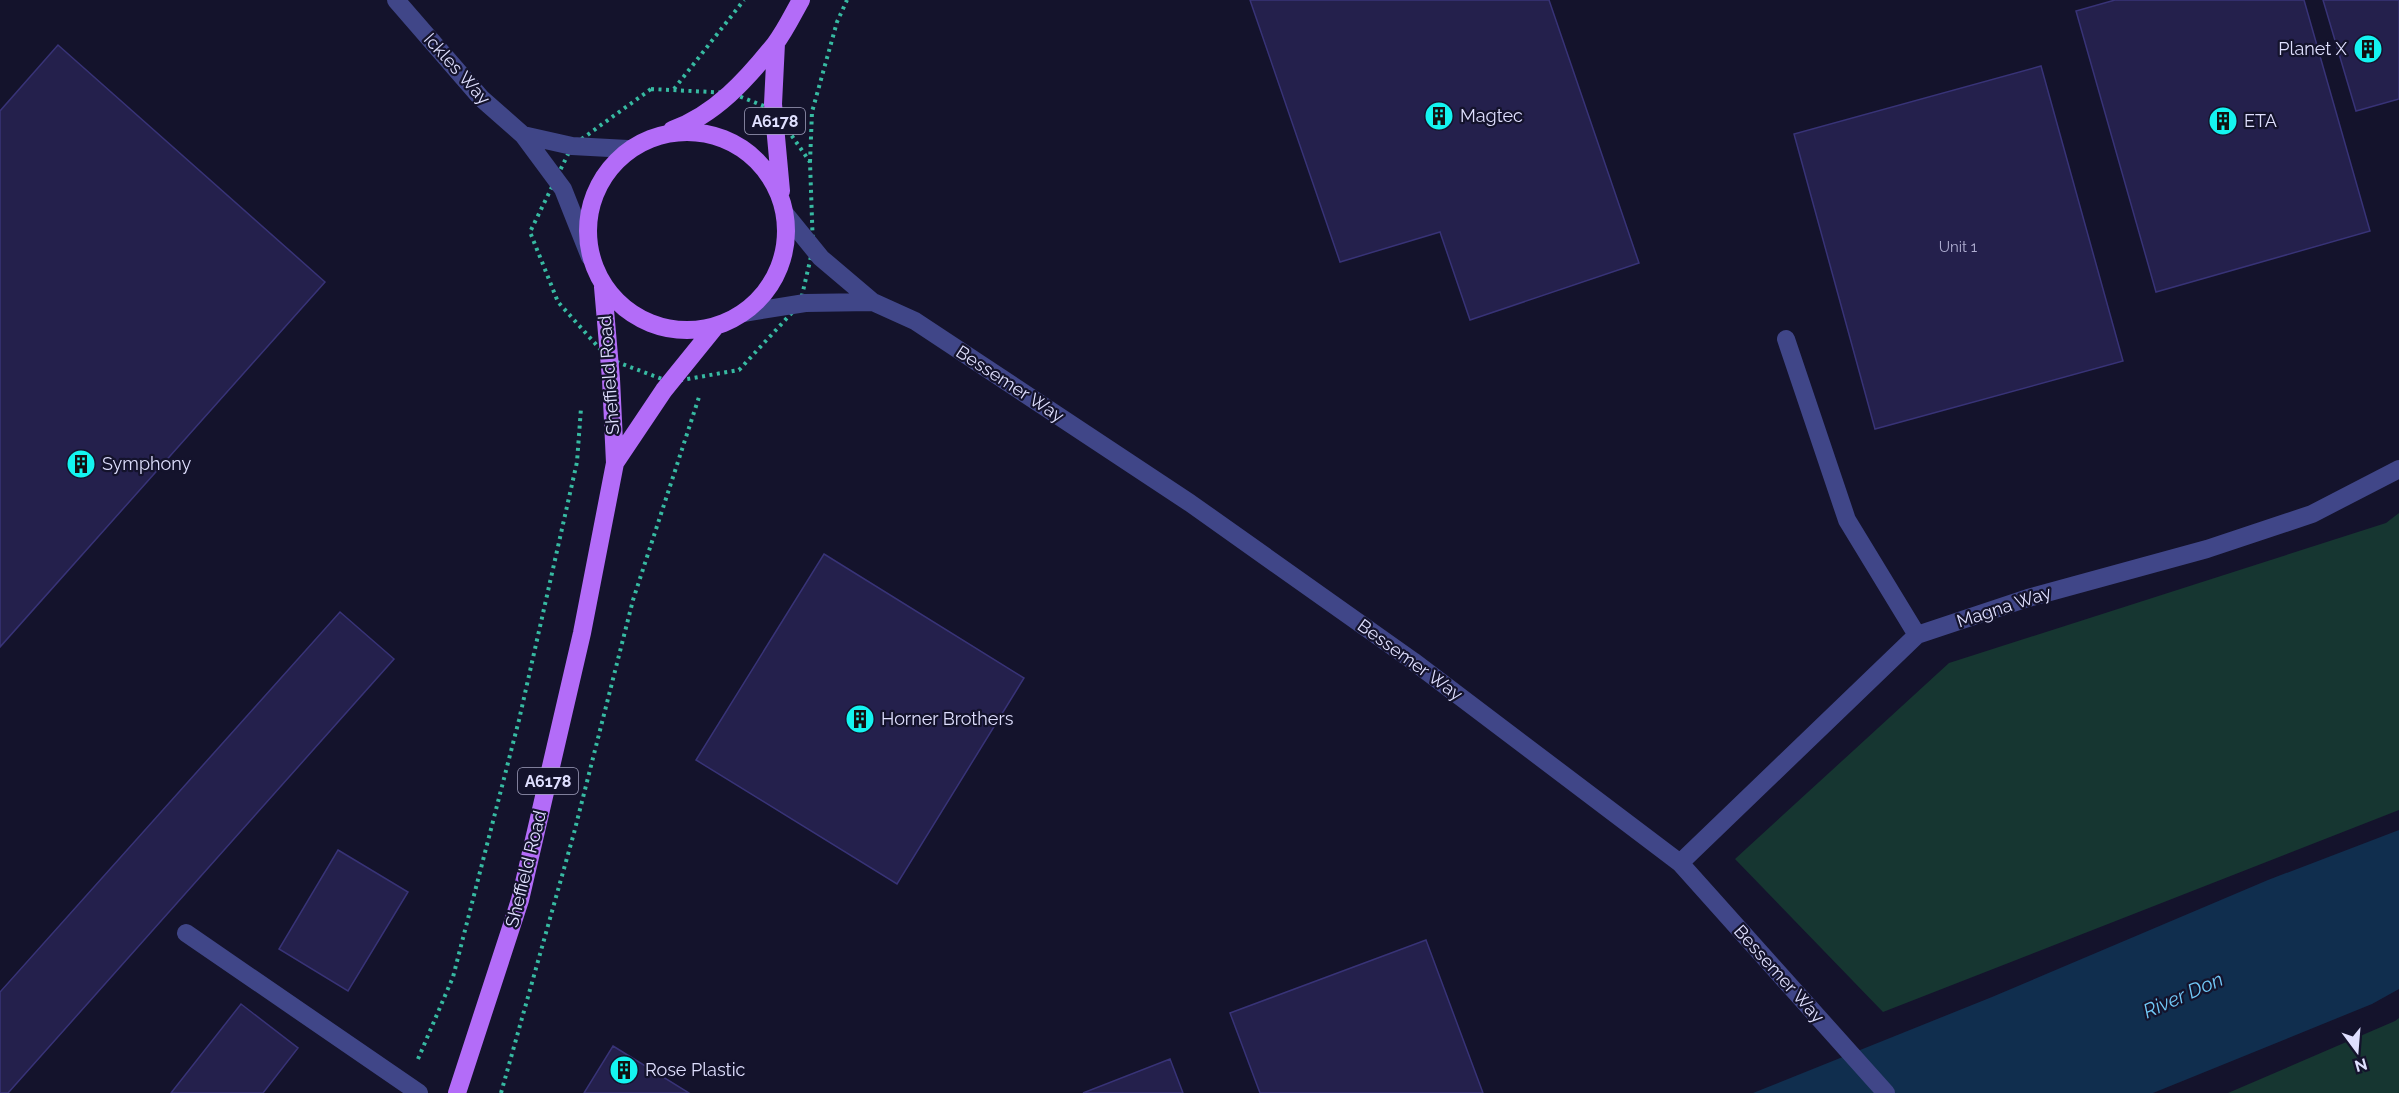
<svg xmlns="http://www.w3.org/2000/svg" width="2399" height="1093" font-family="Raleway,sans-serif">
	<rect width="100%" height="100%" fill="#14132c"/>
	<!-- green -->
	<path fill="#163631" d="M2399 513V810L1883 1012 1735 859 1949 663 2386 523Z
		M2399 1018V1093H2228L2395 1021Z"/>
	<!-- water -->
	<path fill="#102e4e" d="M2399 830V989L2372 1004 2153 1093H1753L1992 997 2268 880Z"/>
	<!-- building -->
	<path fill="#24204c" stroke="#383377" stroke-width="1.5" d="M1250 0H1549L1639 263 1470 320 1440 232 1340 262Z
		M2115 0H2304L2370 231 2156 292 2076 11Z
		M2323 0H2399V99L2356 111Z
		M58 45 325 282 0 647V111Z
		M2041 66 2123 361 1875 429 1794 134Z
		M824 554 1024 678 897 884 696 760Z
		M340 612 394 659 8 1093H0V992Z
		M338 850 408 892 348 991 279 949Z
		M1426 940 1483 1093H1260L1230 1013Z
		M241 1004 298 1048 263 1093H171Z
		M613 1046 689 1093H584Z
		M1170 1059 1183 1093H1083Z"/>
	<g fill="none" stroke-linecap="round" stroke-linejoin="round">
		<!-- path -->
		<path stroke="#37baa2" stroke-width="4" stroke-dasharray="3 4.5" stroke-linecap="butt" d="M651 89 731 93 774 110 810 162 813 248 800 304 739 370 670 382 609 359 558 302 530 232 572 146Z
			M674 89 744 0
			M810 162 812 112 837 22 847 0
			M418 1059 453 977 519 720 577 462 581 408
			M501 1093 574 833 633 600 700 394"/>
		<!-- minor -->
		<path stroke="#404688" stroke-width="18" d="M396 0 481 98 523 135
			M590 257 563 189 523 135 572 146 628 149
			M873 302 915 321 1190 503 1413 661 1680 863 1886 1093
			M743 313 805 303 873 302 821 258 786 215
			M1786 339 1847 520 1917 635
			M1680 863 1917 635 2028 598 2207 549 2312 514 2399 469
			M186 933 419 1093"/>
		<!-- major -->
		<path stroke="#b36cf8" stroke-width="18" d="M776 43 773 104 781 191
			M672 130C715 115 747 79 775 44 785 31 793 14 801 0
			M588 231a99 99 0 1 1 198 0a99 99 0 1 1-198 0Z
			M615 463 664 390 715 327
			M457 1093 520 900 582 633 615 463 611 379 603 287"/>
	</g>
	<!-- icons -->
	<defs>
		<g id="building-disc" transform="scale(1.5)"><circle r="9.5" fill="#14f4f0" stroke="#14132c"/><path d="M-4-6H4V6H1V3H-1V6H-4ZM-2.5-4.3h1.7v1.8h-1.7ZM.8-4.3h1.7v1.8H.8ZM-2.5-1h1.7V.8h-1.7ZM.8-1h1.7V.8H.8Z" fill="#111"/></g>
	</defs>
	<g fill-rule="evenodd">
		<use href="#building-disc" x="2368" y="49"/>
		<use href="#building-disc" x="1439" y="116"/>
		<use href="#building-disc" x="2223" y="121"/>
		<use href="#building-disc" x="81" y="464"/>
		<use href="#building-disc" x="860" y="719"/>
		<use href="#building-disc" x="624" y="1070"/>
	</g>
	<g text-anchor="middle" stroke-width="4.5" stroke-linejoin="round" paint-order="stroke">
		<!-- number labels -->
		<g font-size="15" fill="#b0afd2">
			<text x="1958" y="252">Unit 1</text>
		</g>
		<!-- shield labels -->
		<g fill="#14132c" stroke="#a2a2bf" stroke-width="1.5">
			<rect x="745" y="108" width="60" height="26" rx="4.5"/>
			<rect x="518" y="768" width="60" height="26" rx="4.5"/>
		</g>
		<g font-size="16" font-weight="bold" fill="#dfdffe">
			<text x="775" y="127">A6178</text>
			<text x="548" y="787">A6178</text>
		</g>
		<!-- poi labels -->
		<g font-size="18" fill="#dfdffe" stroke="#14132c" text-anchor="start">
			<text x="2347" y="55" text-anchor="end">Planet X</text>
			<text x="1460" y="122">Magtec</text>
			<text x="2244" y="127">ETA</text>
			<text x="102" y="470">Symphony</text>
			<text x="881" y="725">Horner Brothers</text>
			<text x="645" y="1076">Rose Plastic</text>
		</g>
		<!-- street labels -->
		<g font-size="18" fill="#dfdffe" stroke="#14132c">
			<text transform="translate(457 69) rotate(48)" y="6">Ickles Way</text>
			<text transform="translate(609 375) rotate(-94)" y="6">Sheffield Road</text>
			<text transform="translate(1010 384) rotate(33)" y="6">Bessemer Way</text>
			<text transform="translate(2004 607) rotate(-18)" y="6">Magna Way</text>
			<text transform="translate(1410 660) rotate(36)" y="6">Bessemer Way</text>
			<text transform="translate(526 869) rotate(-76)" y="6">Sheffield Road</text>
			<text transform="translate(1779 974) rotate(48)" y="6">Bessemer Way</text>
		</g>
		<!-- water labels -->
		<g font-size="20" font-style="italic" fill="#72caf9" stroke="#14132c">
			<text transform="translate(2183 995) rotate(-24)" y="7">River Don</text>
		</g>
	</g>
	<!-- north arrow -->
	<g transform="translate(2357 1051) rotate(164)" stroke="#14132c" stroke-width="4.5" paint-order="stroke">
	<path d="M0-4.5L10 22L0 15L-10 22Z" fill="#dfdffe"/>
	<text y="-9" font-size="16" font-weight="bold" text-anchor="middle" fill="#dfdffe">N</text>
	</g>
</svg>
